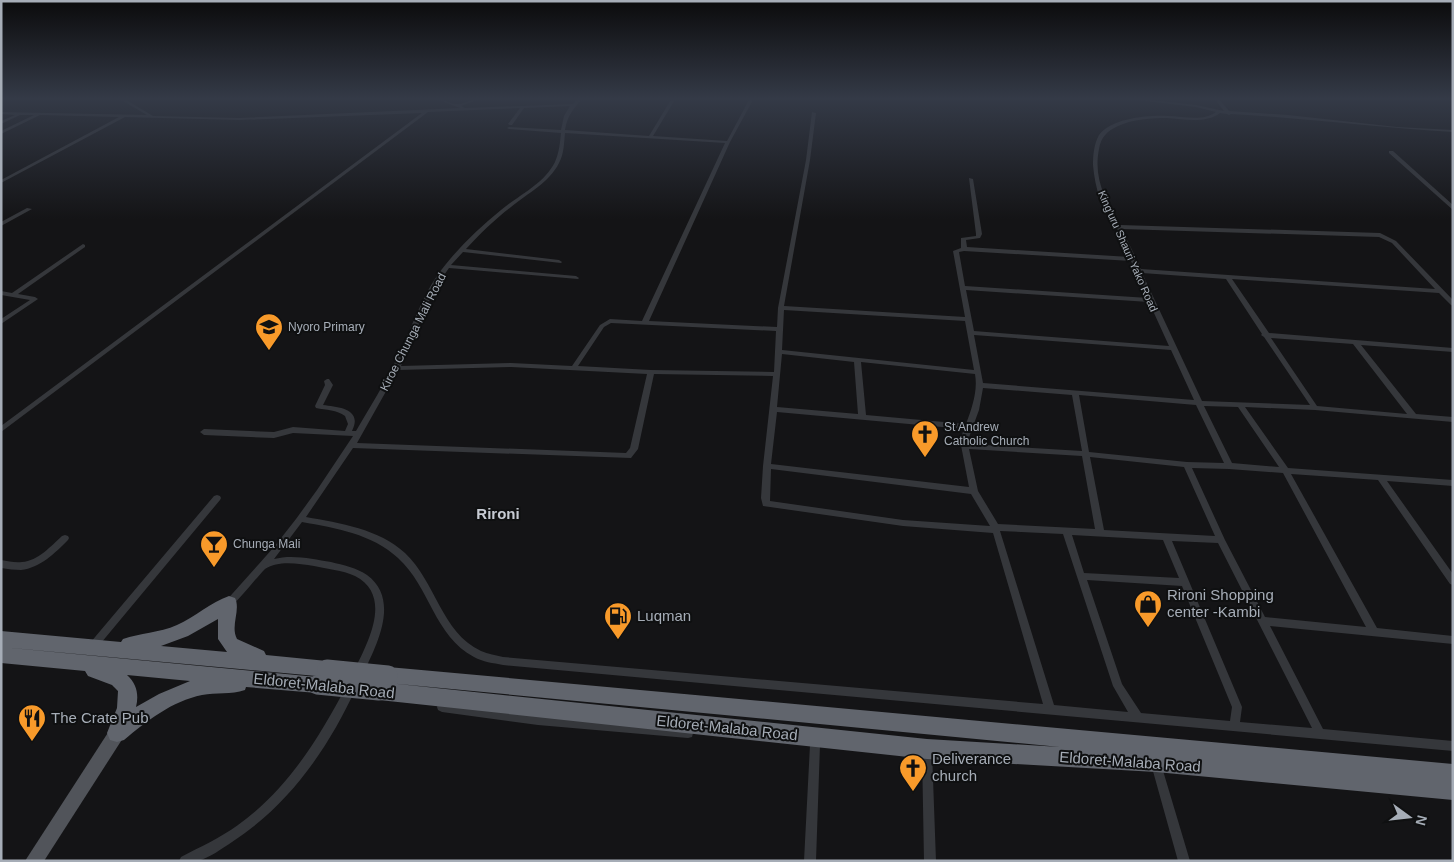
<svg xmlns="http://www.w3.org/2000/svg" width="1454" height="862" font-family="Helvetica,sans-serif">
	<rect width="100%" height="100%" fill="#141416"/>
	<g fill="none" stroke-linecap="round" stroke-linejoin="round">
		<!-- street -->
		<path fill="#35373b" fill-rule="evenodd" d="M118 98H123L153 116 239 118 460 108 434 98C443 98 451 105 458 104 466 104 473 98 482 98L461 106 465 108 573 104 578 98H583C574 108 567 116 565 130L649 136 672 98H676L653 136 727 141 750 98H754L730 142 649 321 777 327 778 308 806 160 812 112 816 113 810 160 784 306 965 317 953 251 961 248V238L976 236V234L969 178 973 179 982 234 980 238 966 240 967 247 1130 257C1125 248 1121 238 1117 229 1111 219 1104 210 1100 199 1096 188 1094 176 1093 165 1093 155 1094 144 1099 135 1112 118 1148 115 1168 116 1183 116 1203 122 1216 112L1196 107 1120 98H1136L1196 105 1224 111 1214 98H1218L1229 111 1288 115 1397 127 1453 130V132C1379 128 1305 118 1231 114L1229 115 1227 114 1220 113C1205 124 1184 119 1167 118 1151 118 1133 119 1118 126 1107 131 1101 137 1099 149 1093 179 1106 201 1120 225L1380 233 1396 241 1453 300V306L1451 305 1439 293 1232 279 1269 333 1453 348V352L1361 345 1416 414 1453 417V422L1315 410 1245 407 1288 468 1453 480V486L1387 481 1453 574V585L1450 584 1378 480 1291 474 1377 628 1453 636V644L1270 626 1323 729 1453 741V751L503 665C493 663 483 662 474 657 434 636 430 587 398 558 372 534 336 528 302 522L274 559C292 554 313 559 331 562 343 565 357 568 367 575 401 600 376 646 363 674L359 675 355 674 354 671C367 644 394 596 355 576 342 570 327 569 314 566 299 564 279 560 265 569 262 572 258 577 255 580 248 589 240 597 232 606L229 607 226 606 224 603 274 547 296 519 317 490 353 436 293 433 274 438 204 435 200 432 204 429 274 432 293 427 345 431 348 424 345 416C337 410 326 410 316 408L315 406 325 385 324 381 327 379H329L333 385 323 405C339 407 363 409 352 431H356C370 407 385 383 397 358 413 326 423 291 446 264 462 244 481 226 501 210 519 195 544 184 555 162 559 153 560 143 561 133L509 129 507 128 509 127 561 130 564 116 570 106 524 108 512 125H510L508 124 520 108 428 112 1 432V426L422 113 239 120 125 117 1 183V180L119 117 40 115 1 134V131L34 115H20L1 124V121L15 115 1 114V112L147 115ZM565 133 725 143 642 321 610 319 600 325 572 366 511 363 401 366C417 333 427 298 449 268L578 279 579 278 576 276 451 265 463 252 561 263 562 262 559 260 466 249C480 234 495 219 511 207 528 193 549 183 559 163 564 154 564 143 565 133ZM1122 229 1379 237 1392 243 1435 289 1141 269ZM964 251 1131 261 1148 298 965 286 959 252ZM1142 273 1226 279 1262 334 1261 335 1264 337 1310 405 1202 401ZM966 290 1149 302 1169 346 974 331ZM784 310 965 321 974 370 782 350ZM611 323 776 331 774 372 651 370 578 366 604 327ZM974 335 1171 350 1194 400 983 383ZM1271 338 1353 344 1407 414 1317 406ZM782 354 854 362 858 414 777 407ZM861 362 975 374C978 391 972 408 966 424L866 415ZM511 367 647 374 630 448 626 453 357 443 398 370ZM654 374 773 376 763 466 761 498 763 506 903 526 993 533 1043 704 503 657C496 655 488 654 481 651 441 632 436 582 405 553 379 529 340 523 306 517L353 448 631 458 638 449ZM983 388 1072 395 1082 451 968 444V440L979 410ZM1079 395 1196 405 1224 463 1187 462 1089 452ZM1204 406 1238 407 1279 467 1232 463ZM777 412 964 429 960 440 969 487 771 464ZM969 449 1082 456 1095 529 998 524 978 491ZM1090 457 1184 467 1215 536 1104 530ZM1192 468 1229 469 1283 473 1366 627 1265 617 1225 540ZM771 469 971 494 990 526 903 520 770 501ZM1000 531 1063 534 1113 686 1128 712 1054 705ZM1072 535 1163 540 1179 578 1084 573ZM1172 541 1218 543 1312 728 1240 722 1242 707ZM1087 580 1182 586 1232 707 1230 721 1141 713 1122 684Z
			M1389 151H1393L1453 205V210L1389 153Z
			M27 208 32 209 1 226V222Z
			M83 244 85 245V247L18 294 35 297 38 299 1 324V319L30 300 1 295V291L12 293Z
			M217 495 220 496 221 498 220 500 96 649 93 650 90 649 88 646 90 643 214 496Z
			M65 535 68 536 69 538 68 540C55 553 40 568 21 570 15 570 8 569 1 568V560C8 561 15 563 22 562 38 561 51 546 62 536Z
			M351 683 355 685 356 688C328 749 289 805 232 842 223 848 209 858 198 861 193 862 185 861 179 861L181 857C200 847 220 838 238 825 288 789 319 738 347 685Z
			M442 702 538 715 688 728 692 729 693 733 692 737 688 738 538 725 442 712 438 710 437 707 438 704Z
			M815 740 819 741 820 745 816 861H804L810 745 811 741Z
			M927 746 931 747 932 751 936 861H924L922 751 923 747Z
			M1156 759 1160 760 1161 764 1190 861H1178L1151 764 1152 760Z"/>
		<!-- primary -->
		<path fill="#51545a" fill-rule="evenodd" d="M117 725 123 728 125 733 123 738 44 861H25L111 728Z"/>
		<!-- highway -->
		<path fill="#61656d" fill-rule="evenodd" d="M229 596 235 598C241 610 230 626 237 639L264 651 266 655 327 661 333 663 336 669 333 675 327 677 1 647V631L121 642 123 639C140 633 159 633 177 625 195 617 211 602 229 596ZM218 619V639L227 652 161 646 188 636Z
			M1 647 317 677 324 679 326 685 324 691 317 693 246 687 245 690C231 695 216 692 202 695 172 701 147 721 124 740L117 742 110 740 107 733 117 708 118 691 112 685 88 676 85 671 1 663ZM127 675 190 681 159 694 136 707C139 695 137 684 127 675Z
			M388 667 1453 764V800L1156 772 927 759 379 700 372 697 370 691 372 685 379 682 927 739 1060 747 388 683 382 681 379 675 382 669Z"/>
		<!-- highway-bridge -->
		<path stroke="#61656d" stroke-width="19" d="M327 669 388 675
			M317 685 379 691"/>
	</g>
	<!-- sky -->
	<linearGradient id="sky" x2="0" y2="1"><stop stop-color="#0b0b0c"/><stop offset="0.45" stop-color="#343a47"/><stop offset="1" stop-color="#343a47" stop-opacity="0"/></linearGradient>
	<rect width="1454" height="219" fill="url(#sky)"/>
	<!-- icons -->
	<defs>
		<g id="school-pin" transform="scale(1.4375)"><path d="M0 17L-7.5 6A9.5 9.5 0 1 1 7.5 6Z" fill="#f89a2a" stroke="#0f1011"/><path d="M0-5L7-2L0 1L-7-2ZM-4 1L0 2.5L4 1V4Q0 6-4 4Z" fill="#111"/></g>
		<g id="church-pin" transform="scale(1.4375)"><path d="M0 17L-7.5 6A9.5 9.5 0 1 1 7.5 6Z" fill="#f89a2a" stroke="#0f1011"/><path d="M-1.2-6h2.4v3.5h3.3v2.4h-3.3V6h-2.4V-.1h-3.3v-2.4h3.3Z" fill="#111"/></g>
		<g id="bar-pin" transform="scale(1.4375)"><path d="M0 17L-7.5 6A9.5 9.5 0 1 1 7.5 6Z" fill="#f89a2a" stroke="#0f1011"/><path d="M-6-5H6L.8 .8V4.5H3.5V6h-7V4.5H-.8V.8Z" fill="#111"/></g>
		<g id="shop-pin" transform="scale(1.4375)"><path d="M0 17L-7.5 6A9.5 9.5 0 1 1 7.5 6Z" fill="#f89a2a" stroke="#0f1011"/><path d="M-5-2.5h2.3a2.7 3.5 0 0 1 5.4 0H5L5.5 6h-11ZM-1.5-2.5h3a1.5 2.3 0 0 0-3 0Z" fill="#111"/></g>
		<g id="fuel-pin" transform="scale(1.4375)"><path d="M0 17L-7.5 6A9.5 9.5 0 1 1 7.5 6Z" fill="#f89a2a" stroke="#0f1011"/><path d="M-5.5-6h7V0h2V4h1.3V-2.5L3-4.5l.8-.8L6-3V5H2.5V1h-1V6h-7ZM-4.2-4.7v3.2H.2V-4.7Z" fill="#111"/></g>
		<g id="restaurant-pin" transform="scale(1.4375)"><path d="M0 17L-7.5 6A9.5 9.5 0 1 1 7.5 6Z" fill="#f89a2a" stroke="#0f1011"/><path d="M-5-6h1v4h1v-4h1v4h1v-4h1v5L-1.5 .5V6h-2V.5L-5-1ZM5-6V6H3V1.5H1.5Q1.5-4 5-6Z" fill="#111"/></g>
	</defs>
	<g fill-rule="evenodd">
		<use href="#school-pin" x="269" y="327"/>
		<use href="#church-pin" x="925" y="434"/>
		<use href="#bar-pin" x="214" y="544"/>
		<use href="#shop-pin" x="1148" y="604"/>
		<use href="#fuel-pin" x="618" y="616"/>
		<use href="#restaurant-pin" x="32" y="718"/>
		<use href="#church-pin" x="913" y="768"/>
	</g>
	<g text-anchor="middle" stroke-width="4" stroke-linejoin="round" paint-order="stroke">
		<!-- far-street labels -->
		<g font-size="11" fill="#a6adb7" stroke="#0f1011">
			<text transform="translate(1128 251) rotate(66)" y="4">King'uru Shauri Yako Road</text>
		</g>
		<!-- poi labels -->
		<g font-size="12" fill="#a6adb7" stroke="#0f1011" text-anchor="start">
			<text x="288" y="331">Nyoro Primary</text>
			<text x="944" y="431">St Andrew<tspan x="944" dy="14">Catholic Church</tspan></text>
			<text x="233" y="548">Chunga Mali</text>
		</g>
		<!-- street labels -->
		<g font-size="12" fill="#a6adb7" stroke="#0f1011">
			<text transform="translate(413 332) rotate(-63)" y="4">Kiroe Chunga Mali Road</text>
		</g>
		<!-- quarter labels -->
		<g font-size="15" font-weight="bold" fill="#c7cbd3" stroke="#0f1011">
			<text x="498" y="519">Rironi</text>
		</g>
		<!-- near-poi labels -->
		<g font-size="15" fill="#a6adb7" stroke="#0f1011" text-anchor="start">
			<text x="1167" y="600">Rironi Shopping<tspan x="1167" dy="17">center -Kambi</tspan></text>
			<text x="637" y="621">Luqman</text>
			<text x="51" y="723">The Crate Pub</text>
			<text x="932" y="764">Deliverance<tspan x="932" dy="17">church</tspan></text>
		</g>
		<!-- near-street labels -->
		<g font-size="15" fill="#a6adb7" stroke="#0f1011">
			<text transform="translate(324 686) rotate(6)" y="5">Eldoret-Malaba Road</text>
			<text transform="translate(727 728) rotate(6)" y="5">Eldoret-Malaba Road</text>
			<text transform="translate(1130 762) rotate(4)" y="5">Eldoret-Malaba Road</text>
		</g>
	</g>
	<!-- border -->
	<rect width="1454" height="862" fill="none" stroke="#a6adb7" stroke-width="5"/>
	<!-- north arrow -->
	<g transform="translate(1409 817) rotate(105)" stroke="#0f1011" stroke-width="4" paint-order="stroke">
	<path d="M0-4L9 19L0 12L-9 19Z" fill="#a6adb7"/>
	<text y="-8" font-size="14" font-weight="bold" text-anchor="middle" fill="#a6adb7">N</text>
	</g>
</svg>
